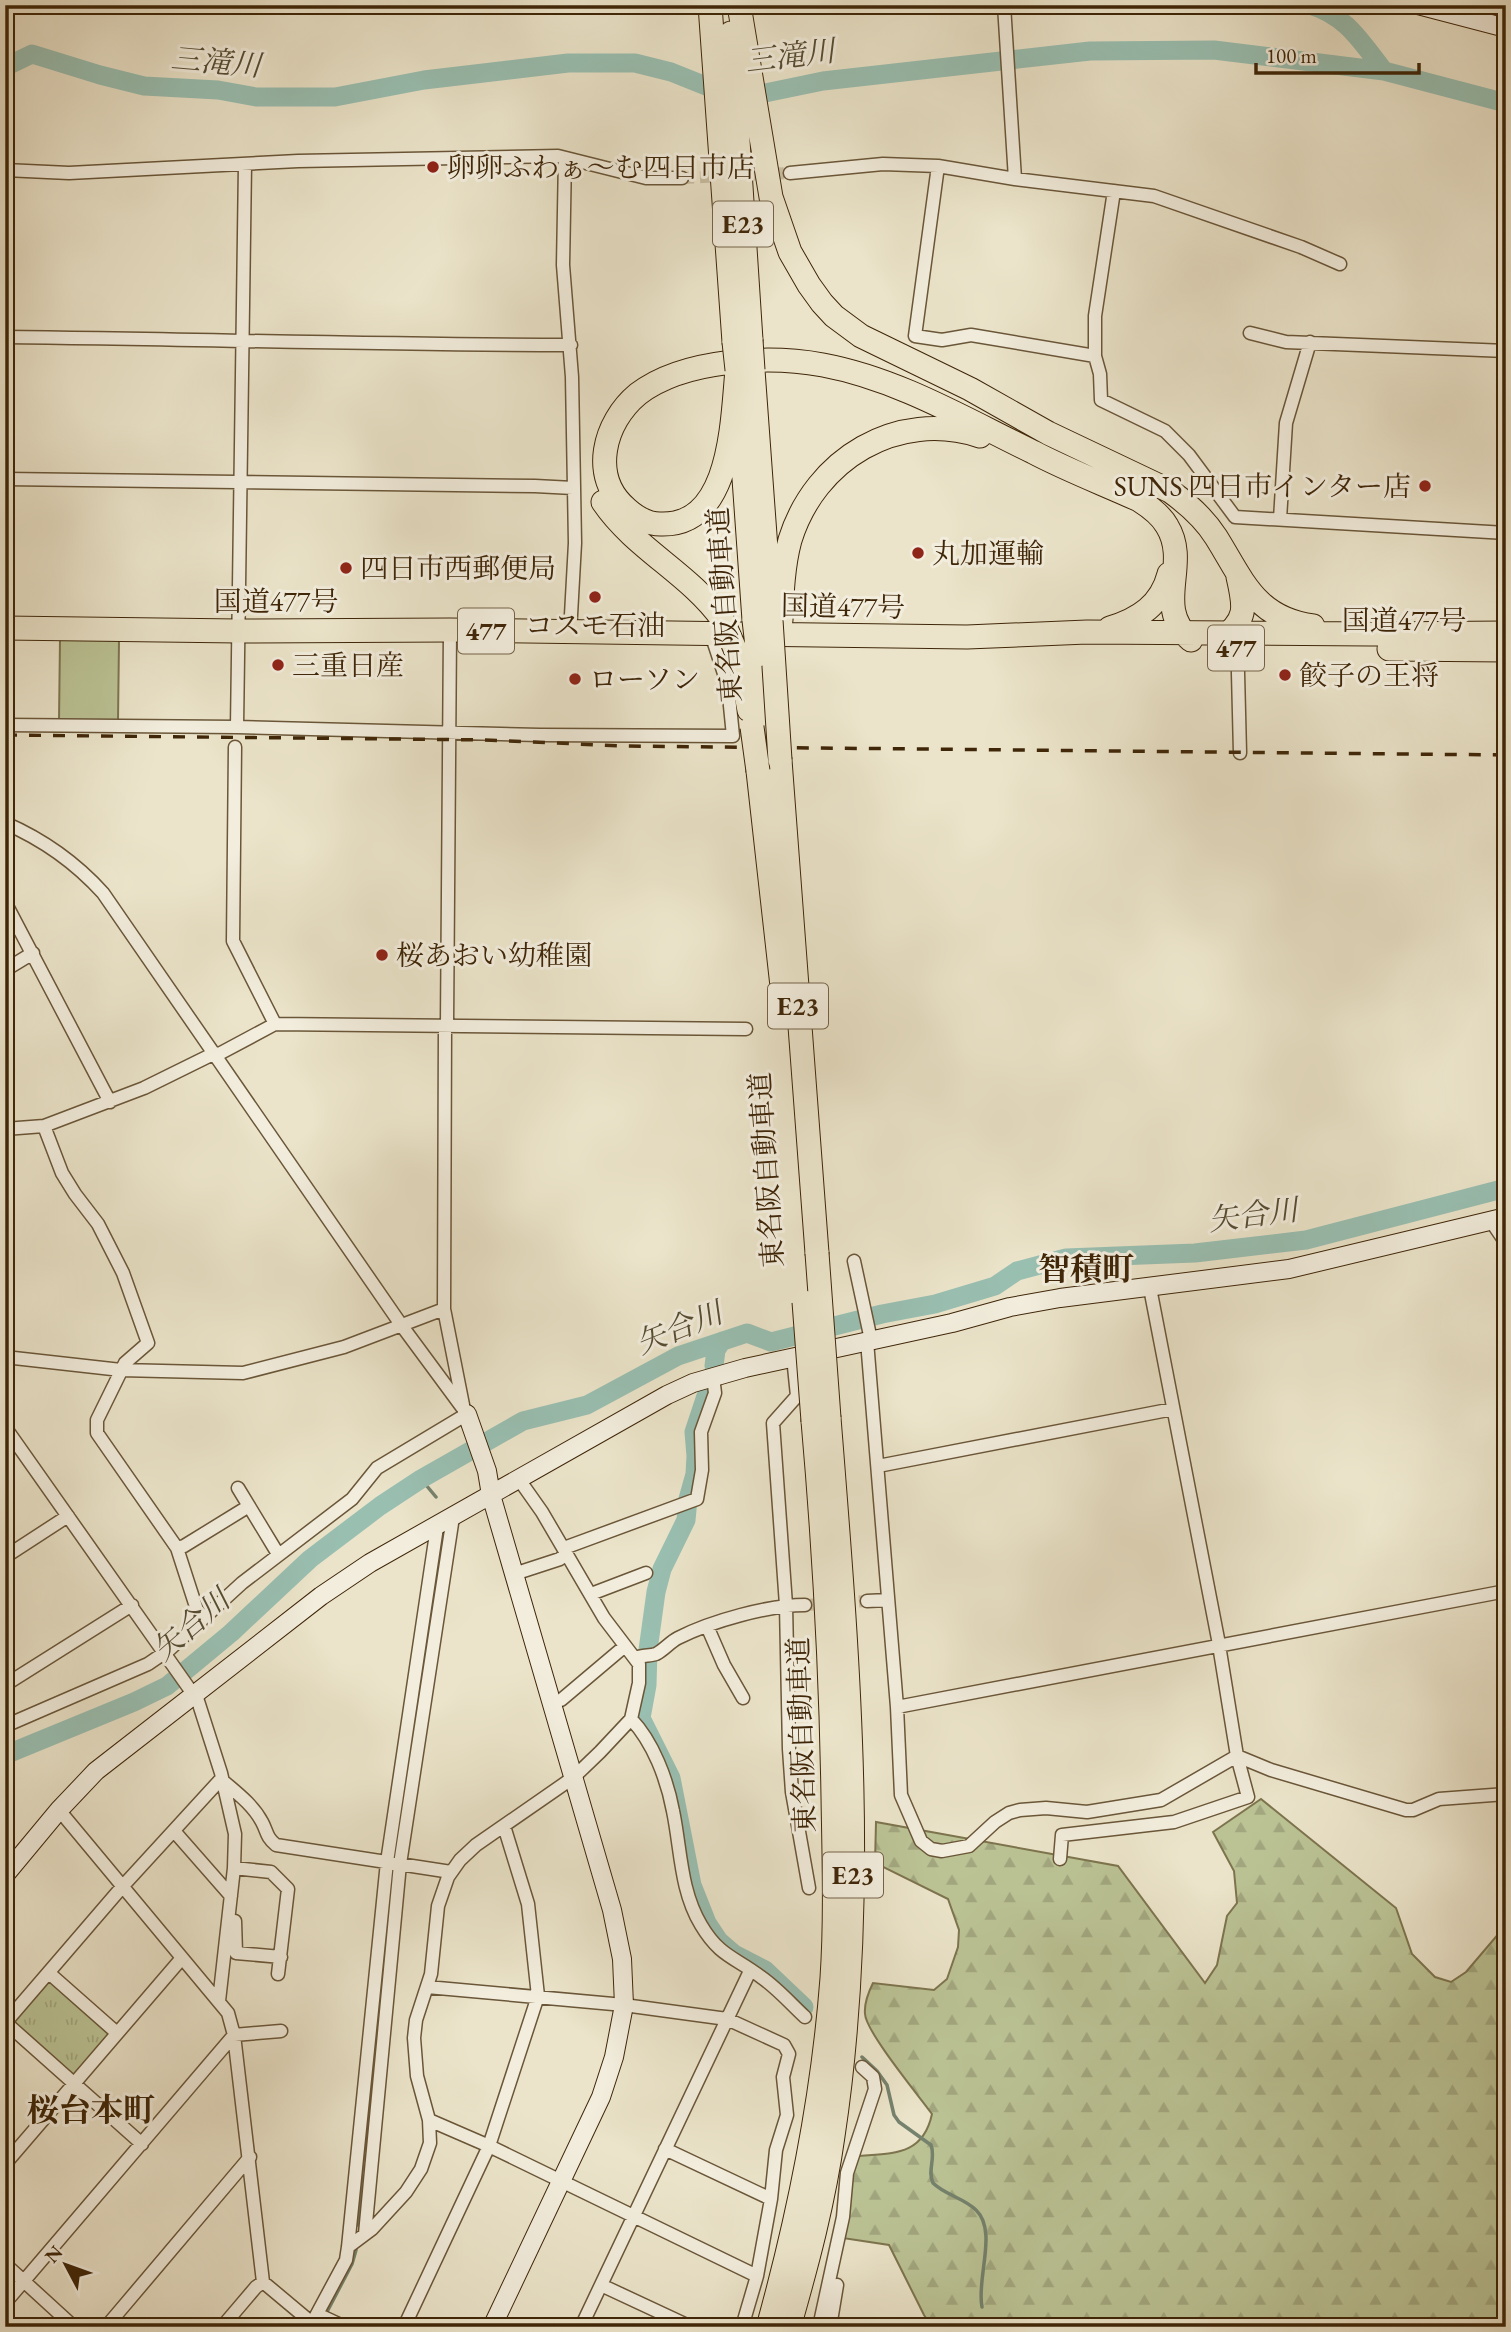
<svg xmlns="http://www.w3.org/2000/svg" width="1511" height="2332" font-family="'EB Garamond','Noto Serif JP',serif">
	<defs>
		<pattern id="forest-firs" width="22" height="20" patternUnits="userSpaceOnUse" patternTransform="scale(1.75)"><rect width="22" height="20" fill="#bbc395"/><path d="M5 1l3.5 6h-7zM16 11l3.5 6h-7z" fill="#a2a77f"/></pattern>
		<pattern id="park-tufts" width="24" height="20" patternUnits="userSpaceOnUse" patternTransform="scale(1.75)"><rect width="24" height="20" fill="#bbc395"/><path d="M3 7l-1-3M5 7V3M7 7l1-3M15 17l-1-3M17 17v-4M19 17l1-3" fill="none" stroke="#a2a77f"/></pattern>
	</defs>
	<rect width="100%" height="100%" fill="#ebe4ca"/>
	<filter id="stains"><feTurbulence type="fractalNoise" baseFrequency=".00286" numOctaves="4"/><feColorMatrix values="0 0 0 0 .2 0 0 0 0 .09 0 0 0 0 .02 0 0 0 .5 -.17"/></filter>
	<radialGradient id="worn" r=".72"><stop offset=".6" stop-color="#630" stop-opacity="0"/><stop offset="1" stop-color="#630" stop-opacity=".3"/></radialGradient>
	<!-- grass -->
	<path fill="#bbc395" stroke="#7d744e" stroke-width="2" d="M60 639 119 640 118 721H59Z"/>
	<!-- forest -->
	<path fill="url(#forest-firs)" stroke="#7d744e" stroke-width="2" d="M1261 1799 1396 1908 1412 1954 1435 1977 1451 1982 1466 1972 1506 1925V2327H932L924 2315 889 2245 836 2237 857 2156C893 2153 923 2156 932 2114 919 2096 866 2032 865 2014 864 2003 868 1993 873 1983L934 1990 947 1979 958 1947 959 1930 948 1899 875 1863 876 1822 1118 1866 1205 1983 1217 1965 1227 1916 1237 1903 1234 1871 1213 1832Z"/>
	<!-- park -->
	<path fill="url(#park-tufts)" stroke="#7d744e" stroke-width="2" d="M52 1981 107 2031 109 2036 75 2075 70 2074 16 2026 15 2020 48 1982Z"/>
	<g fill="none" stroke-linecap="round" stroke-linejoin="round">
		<!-- stream -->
		<path stroke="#75826d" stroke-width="3.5" d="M421 1479 436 1497
			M412 1744 442 1539
			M383 1959 389 1914
			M862 2057 877 2071 887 2085 894 2115 899 2122 931 2145C936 2158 927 2171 933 2183 945 2195 964 2198 976 2210 998 2231 976 2279 982 2307
			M358 2225 364 2144
			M319 2327 352 2264 356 2250"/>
		<!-- river -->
		<path stroke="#99bfb1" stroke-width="19" d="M1310 5C1346 15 1362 43 1384 71
			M5 67 32 54 100 75 144 86 218 90 256 97H335L424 80 568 63H635L671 72 721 92 760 94 823 81 1090 51 1214 50 1384 71 1506 103
			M714 1366 716 1350 722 1341
			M706 1396 694 1432 696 1456 695 1474 688 1499 686 1520 662 1569 656 1592 648 1650 647 1685 641 1718 671 1778 692 1885 707 1923 719 1941 734 1954 765 1970 804 2007
			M5 1755 134 1702 167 1686 231 1633 310 1559 380 1506 421 1479 523 1421 587 1405 678 1356 747 1333 771 1342 882 1314 935 1304 995 1286 1017 1271 1066 1258 1195 1253 1306 1240 1506 1188"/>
		<!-- street-tunnel -->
		<path stroke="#c9bea3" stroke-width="12" stroke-dasharray="12 6" stroke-linecap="butt" d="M682 178 790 173
			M805 1605 867 1601"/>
		<!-- street casing -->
		<g stroke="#6a5638" stroke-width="15">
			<path id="street" d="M1004 5 1015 179
				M565 158 563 265 572 377 575 543 570 633
				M938 166 915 336 942 340 971 335 1095 356 1100 374 1101 400 1165 431 1189 455 1235 517 1506 533
				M5 170 69 173 298 161 558 156 646 178H682
				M790 173 883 164 938 166 1015 179 1154 196 1301 247 1340 264
				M1250 333 1286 342 1506 351
				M5 337C194 339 382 345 571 345
				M1095 356V316L1114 191
				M5 479 535 486 573 488
				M1280 519 1286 423 1310 342
				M1237 633 1240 753
				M5 725 237 727 245 164
				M237 727 540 735 733 736 728 686 711 634
				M235 747 233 941 275 1024
				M5 823C44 840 75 862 103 893L402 1326 467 1414 377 1468 352 1499 242 1583 170 1649 148 1664 5 1726
				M5 902 110 1102
				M5 970 33 953
				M445 1025 444 1309 463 1405
				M447 1025 450 630
				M217 1055 275 1024 746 1029
				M44 1126 62 1173 75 1194 98 1224 123 1273 148 1343 125 1363 97 1420V1433L177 1548 198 1613 202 1620
				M5 1129 44 1126 144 1088 215 1053
				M1491 1221 1506 1243
				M854 1261 871 1340
				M867 1341 897 1707 1506 1591
				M5 1357 121 1370 243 1373 344 1347 444 1309
				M793 1357 797 1396 773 1423 786 1605 789 1749 792 1792 809 1888
				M5 1427 198 1701 221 1773 235 1834 234 1868 219 2001
				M878 1466 1173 1409
				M238 1488 278 1554
				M177 1548 184 1546 249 1506
				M564 1548 697 1499 702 1470 701 1432 715 1393 713 1377
				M5 1557 68 1516
				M514 1574 560 1559 566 1553
				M591 1594 646 1573
				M867 1601 888 1600
				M707 1626 724 1665 743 1698
				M635 1658C642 1655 650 1656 656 1654 664 1650 670 1642 678 1638 711 1621 769 1605 805 1605
				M5 1685 132 1605
				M561 1700 625 1646
				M897 1707 901 1795 921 1841 931 1849 942 1851 969 1846 995 1822 1009 1813 1020 1810 1046 1808 1087 1812 1161 1800 1237 1756
				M631 1719C653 1742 667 1779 673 1811 681 1849 680 1890 701 1925 720 1957 735 1957 761 1977 777 1988 791 2004 805 2017
				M1237 1756 1271 1770 1406 1810H1413L1439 1799 1506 1794
				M223 1781C237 1793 253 1805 262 1822 267 1831 266 1837 276 1845L451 1872
				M59 1810 228 2013 234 2035 263 2282 312 2323
				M174 1831 231 1896
				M1060 1859 1062 1835 1174 1822 1248 1797 1237 1756 1218 1639 1150 1288
				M234 1868 271 1872 288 1889 278 1974
				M235 1921 236 1953 281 1957
				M49 1973 117 2033
				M427 1987 624 2005 727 2019 784 2045 789 2054 783 2077 787 2115 776 2150 771 2199 757 2276 742 2327
				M5 2022 142 2144
				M5 2023 122 1887 221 1779
				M429 2120 489 2146 757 2276
				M665 2149 771 2199
				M5 2164 182 1958
				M365 2234 400 1864 453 1517
				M348 2247 372 2229 406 2192 421 2169 430 2143 429 2120 417 2076 414 2038 416 2020 431 1974 438 1906 448 1877 460 1860 476 1845 574 1777 600 1752 631 1719 639 1683V1664L604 1618 542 1512 518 1478
				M5 2264 74 2327
				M601 2285 691 2327
				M5 2303 234 2035 281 2031
				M317 2314 345 2327
				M106 2327 250 2157
				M222 2327 256 2287 263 2282
				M310 2327 346 2260 348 2247 387 1862 437 1527
				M404 2327 489 2146 538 1996 528 1904 504 1826
				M581 2327 750 1971
				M819 2327 843 2217 847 2173 875 2089 873 2077 862 2067
				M830 2327 837 2285"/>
		</g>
		<!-- secondary casing -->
		<g stroke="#3f2608" stroke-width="20">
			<path id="secondary" d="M1418 5 1506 28
				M467 1414 487 1471 491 1495 612 1910 622 1959 624 2005 614 2057 601 2097 492 2327
				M5 1875 59 1810 96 1771 321 1596 370 1563 667 1395 693 1383 745 1368 952 1323 1010 1307 1060 1298 1289 1269 1506 1217"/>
		</g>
		<!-- highway casing -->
		<g stroke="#3f2608" stroke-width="25">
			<path id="highway" d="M710 5 734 342
				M739 5 771 197 790 252 809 285 822 303 834 316 861 336 970 389 1048 433 1170 491C1188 504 1204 518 1216 537 1243 580 1255 618 1313 626
				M731 33 751 340
				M737 370C732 420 732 527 660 524 648 524 636 517 627 509 589 477 604 422 638 394 684 359 768 355 823 365 898 379 965 419 1033 452 1067 470 1104 484 1139 500 1150 507 1161 515 1167 526 1191 565 1152 606 1191 640
				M753 370 770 604
				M740 422 754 620
				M603 502C635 549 689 573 722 619
				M781 620C782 593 783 566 790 540 815 459 897 409 980 436
				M5 628 238 631 450 630 967 637 1087 632 1371 634 1506 633
				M1110 628C1139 619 1161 605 1169 574
				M1220 640C1248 620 1245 607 1238 577
				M1389 649 1506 650
				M758 655 763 726
				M739 658 749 710
				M780 760 817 1253
				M758 771 783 995
				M768 2327C800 2212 823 2097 832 1978 836 1918 834 1857 833 1797 831 1671 824 1546 813 1421
				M789 2327C807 2264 824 2201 833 2136 869 1898 848 1657 829 1418"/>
		</g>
		<!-- street -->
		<use href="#street" stroke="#f2eddd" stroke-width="12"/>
		<!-- secondary -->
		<use href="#secondary" stroke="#f2eddd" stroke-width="18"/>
		<!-- highway -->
		<use href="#highway" stroke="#ebe4ca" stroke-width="23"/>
		<!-- rail -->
		<path stroke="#3f2608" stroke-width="3.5" stroke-dasharray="12 12" stroke-linecap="butt" d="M5 735 485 740 624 746 1506 755"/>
		<!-- highway-bridge casing -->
		<g stroke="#3f2608" stroke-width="25" stroke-linecap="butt">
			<path id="highway-bridge" d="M751 340 753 370
				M734 342 737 370
				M722 619 739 658
				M754 620 758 655
				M771 620 780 760
				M752 727 758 771
				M817 1253 829 1418
				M804 1302 813 1421"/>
		</g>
		<!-- highway-bridge -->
		<use href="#highway-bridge" stroke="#ebe4ca" stroke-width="23"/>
	</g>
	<!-- markers -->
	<g fill="#8f2418" stroke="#f2eddd" stroke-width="2.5">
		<circle cx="433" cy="167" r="7"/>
		<circle cx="1425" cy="486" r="7"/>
		<circle cx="918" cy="553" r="7"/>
		<circle cx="346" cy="568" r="7"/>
		<circle cx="595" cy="597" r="7"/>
		<circle cx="278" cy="665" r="7"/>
		<circle cx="1285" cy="675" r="7"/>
		<circle cx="575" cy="679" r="7"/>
		<circle cx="382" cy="955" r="7"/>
	</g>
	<g text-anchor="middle" stroke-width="6" stroke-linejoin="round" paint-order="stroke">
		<!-- shield labels -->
		<g fill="#f2eddd" stroke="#756248" stroke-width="2">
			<rect x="713" y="201.5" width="60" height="45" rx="5"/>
			<rect x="458" y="608.5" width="56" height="45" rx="5"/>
			<rect x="1208" y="625.5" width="56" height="45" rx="5"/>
			<rect x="768" y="983.5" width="60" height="45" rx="5"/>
			<rect x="823" y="1852.5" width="60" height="45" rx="5"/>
		</g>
		<g font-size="26" font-weight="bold" fill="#3f2608">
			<text x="743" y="233">E23</text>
			<text x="486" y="640">477</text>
			<text x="1236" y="657">477</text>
			<text x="798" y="1015">E23</text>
			<text x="853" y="1884">E23</text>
		</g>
		<!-- poi labels -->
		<g font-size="28" fill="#3f2608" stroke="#f2eddd" text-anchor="start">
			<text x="447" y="177">卵卵ふわぁ～む四日市店</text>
			<text x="1411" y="496" text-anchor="end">SUNS 四日市インター店</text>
			<text x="932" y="563">丸加運輸</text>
			<text x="360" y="578">四日市西郵便局</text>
			<text x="595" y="635" text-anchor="middle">コスモ石油</text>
			<text x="292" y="675">三重日産</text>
			<text x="1299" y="685">餃子の王将</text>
			<text x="589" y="689">ローソン</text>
			<text x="396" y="965">桜あおい幼稚園</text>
		</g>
		<!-- street labels -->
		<g font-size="28" fill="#3f2608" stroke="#f2eddd">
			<text x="276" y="611">国道477号</text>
			<text transform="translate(724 605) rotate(-94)" y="10">東名阪自動車道</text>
			<text transform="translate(843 606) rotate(1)" y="10">国道477号</text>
			<text x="1404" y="630">国道477号</text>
			<text transform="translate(766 1170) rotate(-94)" y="10">東名阪自動車道</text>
			<text transform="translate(801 1735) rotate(-92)" y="10">東名阪自動車道</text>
		</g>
		<!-- water labels -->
		<g font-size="30" font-style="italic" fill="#564c32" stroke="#f2eddd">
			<text transform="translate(790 56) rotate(-7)" y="10">三滝川</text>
			<text transform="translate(216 62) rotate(5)" y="10">三滝川</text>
			<text transform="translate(1253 1215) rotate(-7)" y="10">矢合川</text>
			<text transform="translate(679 1328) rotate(-22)" y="10">矢合川</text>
			<text transform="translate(191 1625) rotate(-41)" y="10">矢合川</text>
		</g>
		<!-- quarter labels -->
		<g font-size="32" font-weight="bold" fill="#3f2608" stroke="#f2eddd">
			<text x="1086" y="1280">智積町</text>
			<text x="91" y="2121">桜台本町</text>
		</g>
	</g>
	<!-- margin -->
	<rect width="1511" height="2332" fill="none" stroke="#ebe4ca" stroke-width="28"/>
	<rect x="7" y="7" width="1497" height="2318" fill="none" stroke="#3f2608" stroke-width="3.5"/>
	<rect x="14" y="14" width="1483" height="2304" fill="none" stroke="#3f2608" stroke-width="2"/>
	<!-- north arrow -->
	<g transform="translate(66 2265) rotate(311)" stroke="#f2eddd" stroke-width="5" paint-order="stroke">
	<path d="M0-5L12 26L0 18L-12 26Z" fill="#3f2608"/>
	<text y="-10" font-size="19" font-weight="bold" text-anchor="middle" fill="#3f2608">N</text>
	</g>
	<!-- scale -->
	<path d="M1256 63v10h163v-10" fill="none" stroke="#3f2608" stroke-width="3.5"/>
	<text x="1266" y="63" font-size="21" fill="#3f2608" stroke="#f2eddd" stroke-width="5" paint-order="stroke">100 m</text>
	<rect width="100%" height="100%" filter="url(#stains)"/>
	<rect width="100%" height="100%" fill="url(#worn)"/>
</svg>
